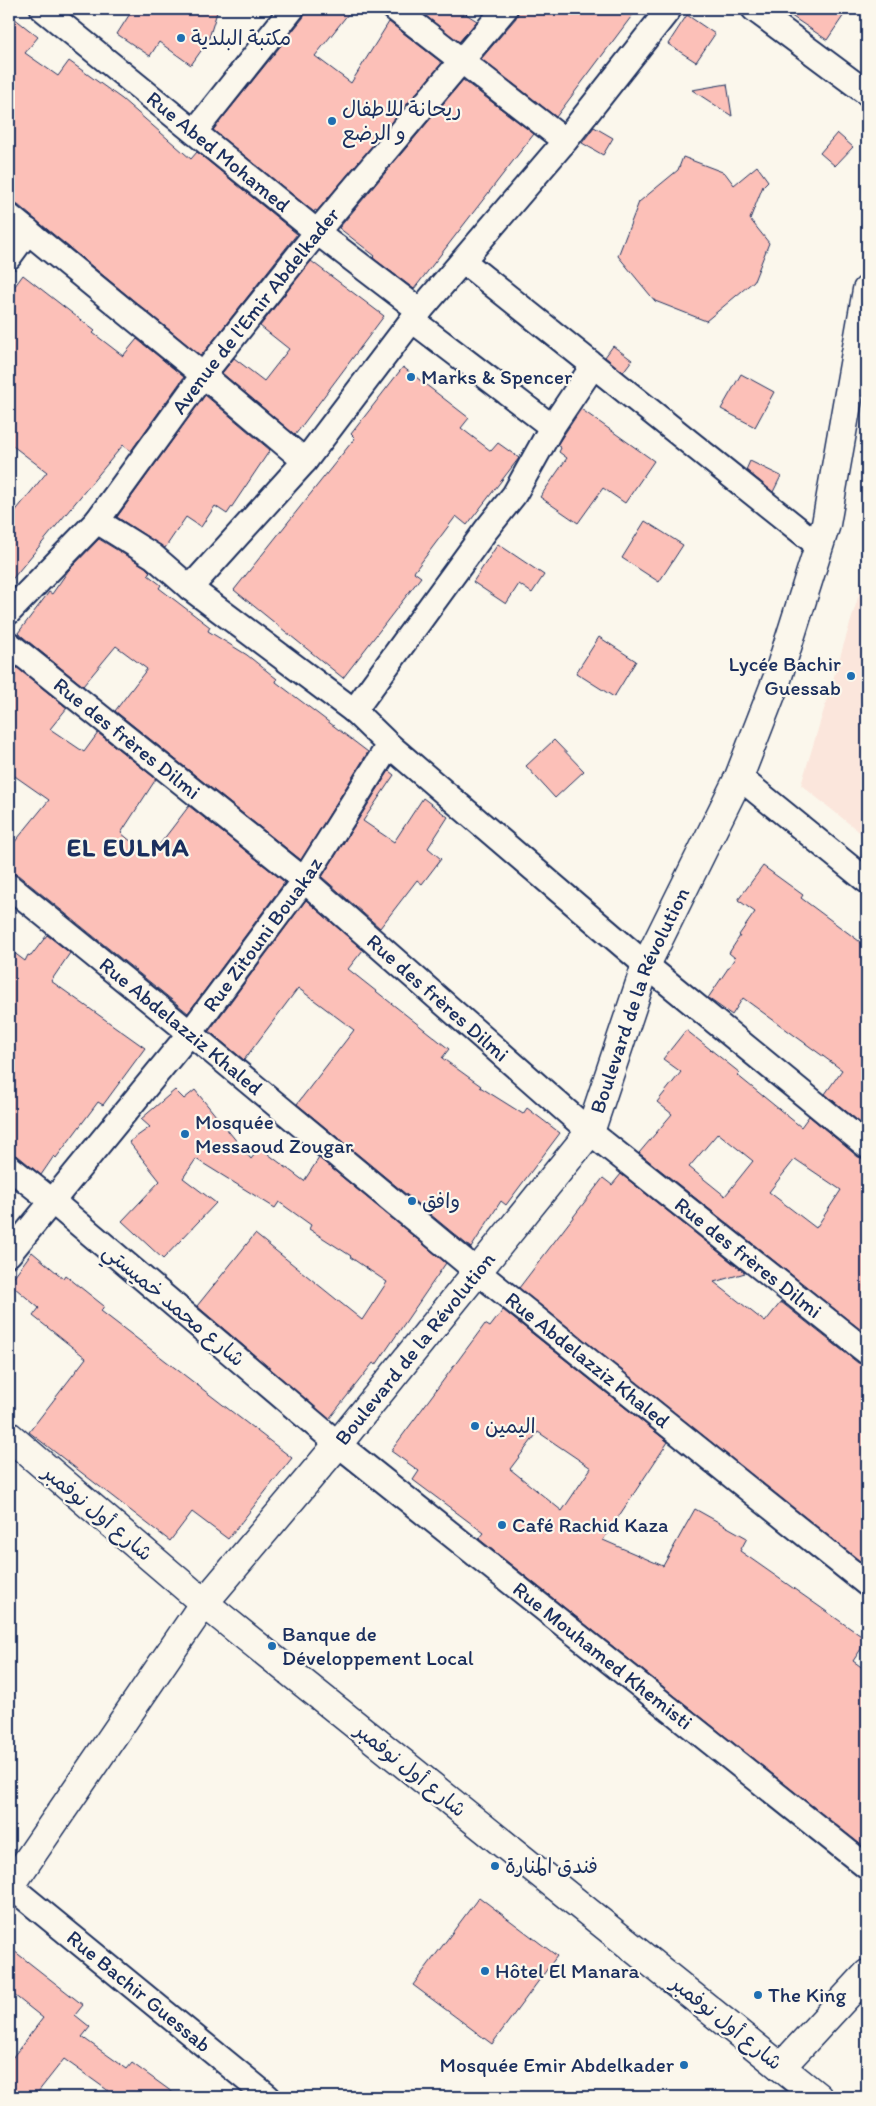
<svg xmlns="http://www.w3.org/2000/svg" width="876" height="2106" font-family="Itim,'Playpen Sans Arabic',sans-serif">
	<rect width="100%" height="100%" fill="#fbf7ec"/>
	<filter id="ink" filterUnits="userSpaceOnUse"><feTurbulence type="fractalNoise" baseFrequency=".02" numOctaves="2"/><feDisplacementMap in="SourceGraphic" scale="10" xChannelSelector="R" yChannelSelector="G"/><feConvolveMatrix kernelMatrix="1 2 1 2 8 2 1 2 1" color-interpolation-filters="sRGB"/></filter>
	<g filter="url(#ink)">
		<!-- built -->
		<path fill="#fbe6dc" d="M867 568V838L801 785Z"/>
		<!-- building -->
		<path fill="#fcc0b8" stroke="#1b2f5e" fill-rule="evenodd" d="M133 9H218L208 41 191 65 159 42 150 56 117 34Z
			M308 9H352L315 56 351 83 389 22 442 63 317 211 315 210 314 212 213 130 303 18Z
			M417 9H458L477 21 459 42Z
			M518 9H637L556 117 481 59 516 18Z
			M781 9H848L827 40Z
			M9 14 38 37 25 53 58 76 69 61 122 99 191 159 197 152 297 234 201 356 36 220 18 205 9 203Z
			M687 15 715 34 696 62 668 44Z
			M463 80 534 134 414 289 373 258 375 256 339 228Z
			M727 84 732 116 692 90Z
			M594 127 613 138 603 155 582 143Z
			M837 133 853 147 835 166 820 153Z
			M683 157 725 173 734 185 757 166 768 181 763 186 750 219 769 243 754 281 706 321 655 301 618 256 639 202 678 170Z
			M311 261 384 316 295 435 222 373 234 358 264 381 289 349 260 326Z
			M23 275 95 331 93 333 123 356 137 339 184 377 131 451 123 445 9 583V519L47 472 9 443V294Z
			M613 346 632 360 623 372 605 357Z
			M403 367 469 418 461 428 491 451 498 443 519 458 467 525 456 516 414 572 421 577 343 678 234 590 355 438 351 434Z
			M741 374 774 392 755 427 721 409Z
			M205 395 270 450 227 514 215 506 201 527 186 517 165 548 117 517Z
			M581 409 654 461 625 503 603 488 578 523 540 497 567 458 559 452 561 448 557 445Z
			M750 461 781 476 773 492 746 470Z
			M645 521 683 545 659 582 622 558Z
			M99 539 145 567 150 572 148 575 161 585 159 588 210 627 208 631 247 655 277 679 276 682 368 752 301 860 115 711 147 669 116 646 83 686 18 633 49 592 52 594 68 571Z
			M498 544 544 575 532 593 519 584 506 604 473 582Z
			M599 637 636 661 614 697 576 673Z
			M9 661 67 708 50 729 84 752 98 733 156 779 121 833 150 857 189 806 285 882 188 1013 18 875 9 873V849L49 800 9 772Z
			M554 740 584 771 555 798 526 766Z
			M389 771 394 775 363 821 394 842 423 798 448 817 428 848 441 859 422 884 417 880 380 928 322 877Z
			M763 866 803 895 801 898 867 947V1128L825 1094 842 1070 743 998 732 1015 708 998 735 958 729 953 740 936 739 935 755 912 738 900Z
			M306 900 363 950 348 969 449 1049 442 1058 481 1086 480 1087 523 1114 527 1108 560 1133 506 1205 501 1201 471 1248 297 1104 354 1030 298 988 244 1060 209 1031Z
			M47 935 70 953 51 981 145 1048 103 1105 98 1102 56 1158 54 1156 41 1175 18 1156 9 1154V949L25 961 28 955 31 956Z
			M686 1030 740 1073 737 1075 801 1127 809 1116 858 1157 867 1159V1335L639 1153 672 1114 657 1102 681 1072 663 1059ZM718 1133 753 1161 725 1196 689 1167ZM795 1159 841 1190 816 1228 769 1192Z
			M175 1090 184 1099 195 1090 251 1159 260 1148 304 1181 319 1158 446 1263 376 1365 373 1363 329 1419 197 1306 255 1234 362 1320 387 1282 350 1257 351 1256 309 1229 311 1225 279 1202 275 1208 196 1159 183 1178 216 1203 163 1259 122 1221 160 1181 129 1142 150 1127 141 1119Z
			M621 1174 745 1273 714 1282 765 1322 781 1302 858 1363 867 1365V1567L519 1288 603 1178 612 1185Z
			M32 1252 63 1278 65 1275 104 1306 101 1311 292 1458 228 1539 192 1512 170 1541 29 1432 86 1358 33 1316 39 1308 9 1283Z
			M503 1310 668 1442 603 1540 663 1566 695 1509 747 1538 740 1551 867 1640 853 1661 867 1671V1850L479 1539 484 1533 413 1480 419 1471 391 1451 485 1324 490 1327ZM538 1432 591 1468 562 1511 510 1469Z
			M479 1897 557 1956 492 2044 413 1985Z
			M9 1947 83 2005 75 2015 90 2027 82 2037 127 2069 132 2063 179 2097H117L64 2059 34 2097H9V2062L43 2018 9 1991Z"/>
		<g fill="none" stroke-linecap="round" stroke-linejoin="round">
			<!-- minor casing -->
			<g stroke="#1b2f5e" stroke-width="28">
				<g id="minor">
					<path id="s1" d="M43 9 317 232 420 311"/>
					<path d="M395 9 565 141"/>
					<path d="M754 9 867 93"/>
					<path d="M195 131 292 9"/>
					<path d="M9 216 203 375 305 461"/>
					<path d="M9 257 28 231"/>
					<path d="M463 261 819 546"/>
					<path d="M412 320 552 427"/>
					<path d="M97 521 153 556 190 588 354 711 389 745 646 965 867 1146"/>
					<path d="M190 588 305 461 412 320 565 141 669 9"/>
					<path id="s2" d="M9 612 97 521 203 375 317 232 505 9"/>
					<path id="s3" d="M9 644 304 880 590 1132 867 1352"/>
					<path d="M354 711 486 530 514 495 552 427 593 366"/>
					<path d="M739 777 867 881"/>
					<path id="s4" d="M9 886 190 1033 479 1273 867 1584"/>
					<path id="s5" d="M9 1167 52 1201 338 1444 867 1867"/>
					<path id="s6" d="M9 1254 190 1033 304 880 389 745"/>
					<path id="s7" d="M9 1885 268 2097"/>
				</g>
			</g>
			<!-- secondary casing -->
			<g stroke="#1b2f5e" stroke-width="31">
				<path id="secondary" d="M781 2067 867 1974"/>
			</g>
			<!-- primary casing -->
			<g stroke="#1b2f5e" stroke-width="31">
				<g id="primary">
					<path d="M9 1436 204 1603 818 2097"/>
					<path id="s8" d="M9 1888 204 1603 338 1444 590 1132 646 965 739 777 777 679 826 524 867 290"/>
				</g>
			</g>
			<!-- minor -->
			<use href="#minor" stroke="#fbf7ec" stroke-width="24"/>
			<!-- secondary -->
			<use href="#secondary" stroke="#fbf7ec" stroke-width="28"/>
			<!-- primary -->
			<use href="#primary" stroke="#fbf7ec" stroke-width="28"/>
		</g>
	</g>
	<!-- markers -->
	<g fill="#1f6fb2" stroke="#fbf7ec" stroke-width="2">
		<circle cx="181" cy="38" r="5"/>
		<circle cx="332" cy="121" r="5"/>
		<circle cx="411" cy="377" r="5"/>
		<circle cx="851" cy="676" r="5"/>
		<circle cx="185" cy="1134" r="5"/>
		<circle cx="412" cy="1201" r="5"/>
		<circle cx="475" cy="1426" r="5"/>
		<circle cx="502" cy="1525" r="5"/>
		<circle cx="272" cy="1646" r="5"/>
		<circle cx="495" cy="1866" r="5"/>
		<circle cx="485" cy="1971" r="5"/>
		<circle cx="758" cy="1995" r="5"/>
		<circle cx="684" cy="2065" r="5"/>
	</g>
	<g text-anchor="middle" stroke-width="4.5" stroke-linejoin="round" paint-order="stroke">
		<!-- poi labels -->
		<g font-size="21" fill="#1b2f5e" stroke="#fbf7ec" text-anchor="start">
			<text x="191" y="45">مكتبة البلدية</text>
			<text x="342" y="116">ريحانة للاطفال<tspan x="342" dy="24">و الرضع</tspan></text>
			<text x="421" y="384">Marks &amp; Spencer</text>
			<text x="841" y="671" text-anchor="end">Lycée Bachir<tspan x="841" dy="24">Guessab</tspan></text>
			<text x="195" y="1129">Mosquée<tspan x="195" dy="24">Messaoud Zougar</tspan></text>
			<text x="422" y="1208">وافق</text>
			<text x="485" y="1433">اليمين</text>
			<text x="512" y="1532">Café Rachid Kaza</text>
			<text x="282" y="1641">Banque de<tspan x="282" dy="24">Développement Local</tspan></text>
			<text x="505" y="1873">فندق المنارة</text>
			<text x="495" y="1978">Hôtel El Manara</text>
			<text x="768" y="2002">The King</text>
			<text x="674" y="2072" text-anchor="end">Mosquée Emir Abdelkader</text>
		</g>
		<!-- street labels -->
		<g font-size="21" fill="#1b2f5e" stroke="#fbf7ec">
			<text dy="7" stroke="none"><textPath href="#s1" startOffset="226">Rue Abed Mohamed</textPath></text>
			<text dy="7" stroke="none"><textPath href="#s2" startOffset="390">Avenue de l'Emir Abdelkader</textPath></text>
			<text dy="7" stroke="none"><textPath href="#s3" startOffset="151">Rue des frères Dilmi</textPath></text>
			<text dy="7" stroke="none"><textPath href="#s6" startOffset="408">Rue Zitouni Bouakaz</textPath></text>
			<text dy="7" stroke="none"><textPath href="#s3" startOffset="556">Rue des frères Dilmi</textPath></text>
			<text dy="7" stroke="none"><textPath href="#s8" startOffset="1095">Boulevard de la Révolution</textPath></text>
			<text dy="7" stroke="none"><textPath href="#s4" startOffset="222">Rue Abdelazziz Khaled</textPath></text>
			<text dy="7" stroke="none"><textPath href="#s3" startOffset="961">Rue des frères Dilmi</textPath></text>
			<text transform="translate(174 1305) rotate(40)" y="7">شارع محمد خميستي</text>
			<text dy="7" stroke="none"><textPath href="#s8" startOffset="676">Boulevard de la Révolution</textPath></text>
			<text dy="7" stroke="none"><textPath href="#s4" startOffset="748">Rue Abdelazziz Khaled</textPath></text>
			<text transform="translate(98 1513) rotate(40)" y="7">شارع أول نوفمبر</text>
			<text dy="7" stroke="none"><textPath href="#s5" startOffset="769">Rue Mouhamed Khemisti</textPath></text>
			<text transform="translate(411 1770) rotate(39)" y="7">شارع أول نوفمبر</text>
			<text dy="7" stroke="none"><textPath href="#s7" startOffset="168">Rue Bachir Guessab</textPath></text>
			<text transform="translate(727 2023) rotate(39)" y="7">شارع أول نوفمبر</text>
		</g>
		<!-- district labels -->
		<g font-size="26" font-weight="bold" letter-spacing="1" fill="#1b2f5e" stroke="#fbf7ec">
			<text x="128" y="856">EL EULMA</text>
		</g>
	</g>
	<!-- margin -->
	<rect width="876" height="2106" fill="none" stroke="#fbf7ec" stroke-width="30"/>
	<rect x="15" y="15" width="846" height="2076" fill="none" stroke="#1b2f5e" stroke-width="2" filter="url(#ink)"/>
</svg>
